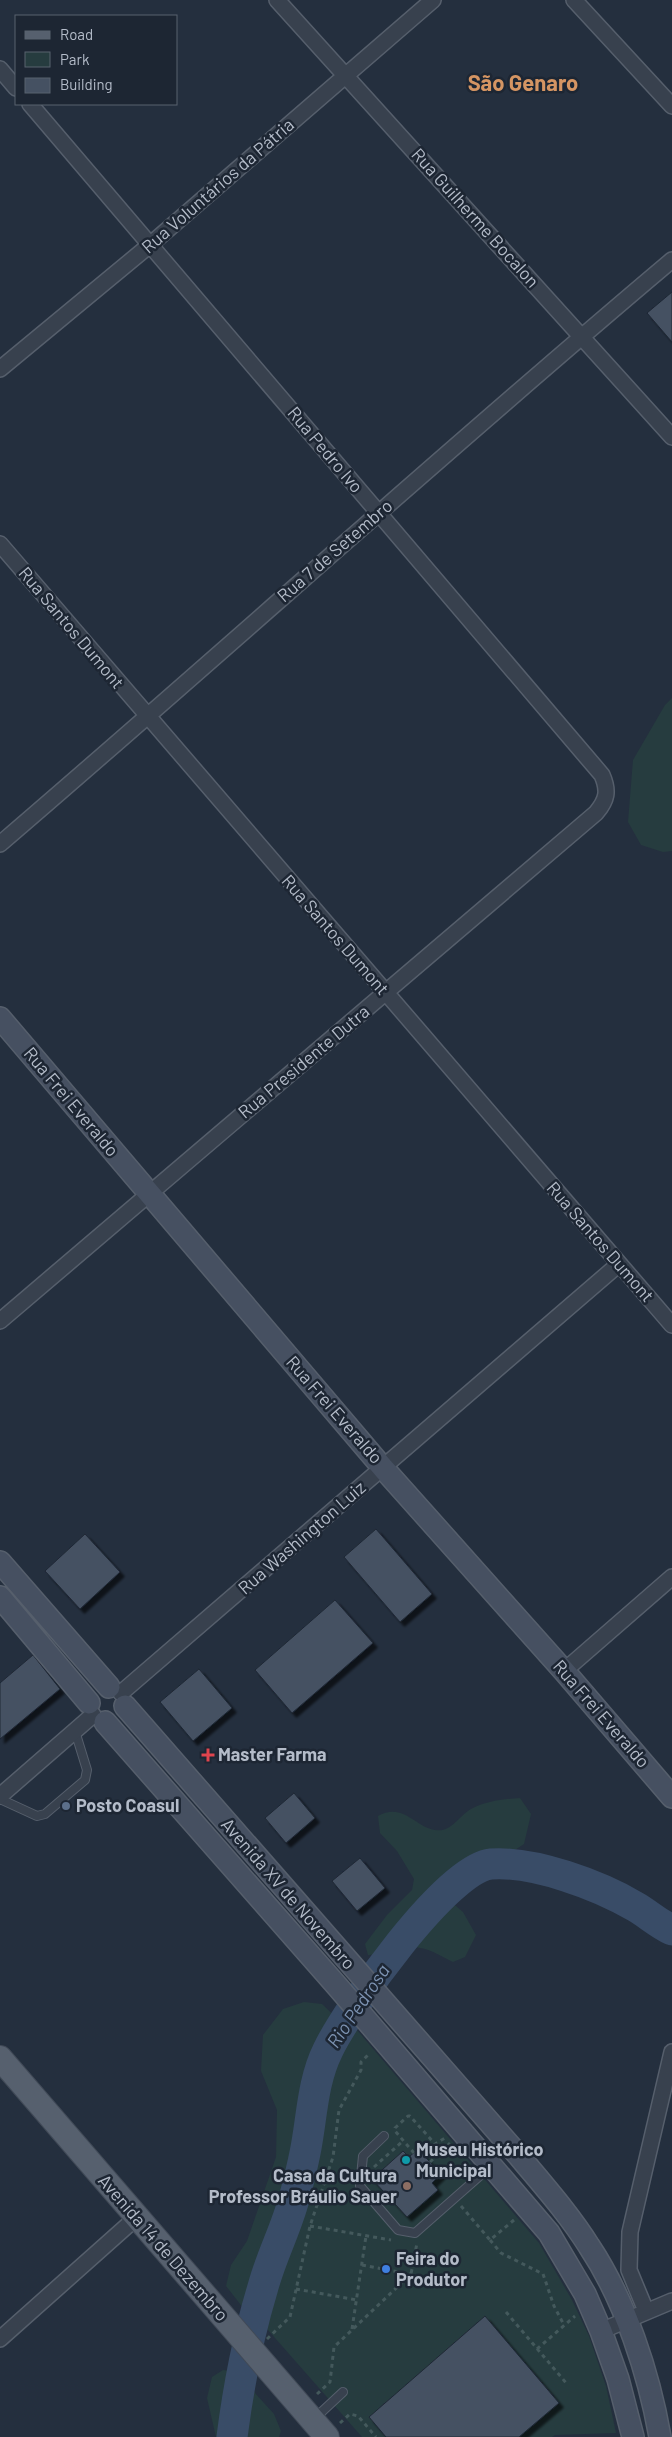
<svg xmlns="http://www.w3.org/2000/svg" width="672" height="2437" font-family="Barlow,sans-serif">
	<defs>
		<filter id="shadow"><feDropShadow dx="4.5" dy="4.5" stdDeviation="1" flood-color="#0009"/></filter>
	</defs>
	<rect width="100%" height="100%" fill="#242f3e"/>
	<!-- green -->
	<path fill="#263c3f" d="M672 698V851L663 852 641 845 628 822 633 760 665 705Z
		M520 1798 531 1814 524 1844 512 1852 493 1850 468 1858 446 1882 450 1901 463 1912 476 1935 465 1957 453 1962C439 1955 426 1946 410 1947 397 1947 383 1955 368 1955L365 1944 387 1915 412 1890 414 1879 397 1851 380 1833 378 1816C403 1802 415 1827 435 1830 451 1833 459 1816 471 1809 486 1801 503 1799 520 1798Z
		M304 2002 322 2004 347 2028 351 2023 539 2243 572 2300 589 2336 606 2386 616 2433 555 2435 552 2437H362L268 2330 251 2318 226 2286 231 2265 247 2241 276 2157 277 2110 261 2071 263 2035 283 2009Z
		M223 2370 236 2372 274 2414 281 2431 279 2437H216L207 2398 212 2377Z"/>
	<g fill="none" stroke-linecap="round" stroke-linejoin="round">
		<!-- river -->
		<path stroke="#394c67" stroke-width="31" d="M232 2437C238 2390 249 2333 263 2287 271 2257 286 2229 294 2199 298 2184 302 2168 305 2153 312 2119 312 2082 328 2050 347 2010 447 1868 491 1864 534 1861 599 1885 636 1907 648 1914 659 1924 672 1930"/>
	</g>
	<!-- building -->
	<path fill="#455162" stroke="#1f2835" filter="url(#shadow)" d="M672 292V342L647 313Z
		M376 1529 432 1594 400 1622 344 1557Z
		M85 1534 120 1572 80 1609 45 1571Z
		M335 1600 373 1643 292 1713 255 1670Z
		M33 1655 60 1689 0 1739V1683Z
		M199 1669 232 1708 193 1741 160 1702Z
		M294 1793 315 1818 286 1843 265 1818Z
		M360 1858 385 1888 357 1911 332 1881Z
		M418 2149 441 2174 432 2183 438 2190 407 2217 372 2179 403 2151 409 2157Z
		M485 2316 559 2403 519 2437H386L369 2417Z"/>
	<g fill="none" stroke-linecap="round" stroke-linejoin="round">
		<!-- lane casing -->
		<g stroke="#565f6c" stroke-width="10">
			<path id="lane" d="M0 1799 37 1816 45 1814 85 1780 87 1770 75 1731
				M384 2136 363 2156 360 2186 398 2230 415 2233 491 2166
				M314 2419 343 2392"/>
		</g>
		<!-- street casing -->
		<g stroke="#565f6c" stroke-width="18">
			<path id="street" d="M277 0 672 437
				M574 0 672 106
				M0 69 16 88
				M0 369 151 244 433 0
				M0 544 672 1325
				M0 844C225 651 445 451 672 260
				M0 1321 596 813C607 800 609 791 602 775L30 104
				M564 1671 672 1577
				M121 1693 619 1264
				M0 1796 93 1715
				M646 2311 629 2270 630 2232 672 2052
				M601 2331 672 2301
				M0 2339 137 2217"/>
		</g>
		<!-- secondary casing -->
		<g stroke="#565f6c" stroke-width="24">
			<path id="secondary" d="M0 1018 383 1468 564 1671 672 1797
				M0 1562 109 1687
				M0 1597 89 1703
				M125 1706 519 2156C543 2185 569 2214 589 2246 625 2300 649 2374 660 2437
				M105 1722 337 1986 549 2233 585 2294 601 2331 618 2379 633 2437"/>
		</g>
		<!-- primary casing -->
		<g stroke="#414a57" stroke-width="26">
			<path id="primary" d="M0 2058 327 2437"/>
		</g>
		<!-- path -->
		<path stroke="#44595c" stroke-width="3" stroke-dasharray="4 4" stroke-linecap="butt" d="M414 2153 395 2131V2128L408 2116H410L435 2144 445 2138
			M430 2162 450 2143
			M374 2167 403 2141
			M461 2206 490 2240 514 2220
			M310 2226 391 2240
			M490 2240 501 2253 543 2274 554 2306 564 2325
			M362 2265 441 2280
			M296 2289 357 2300
			M506 2312 567 2384
			M352 2329 366 2236
			M267 2339 290 2317 310 2226 333 2157 339 2110 361 2070V2062L370 2053
			M537 2349 575 2316
			M317 2394 330 2382 334 2347 411 2274 417 2243
			M340 2423 350 2414 358 2416 376 2437"/>
		<!-- lane -->
		<use href="#lane" stroke="#38414e" stroke-width="8"/>
		<!-- street -->
		<use href="#street" stroke="#38414e" stroke-width="15"/>
		<!-- secondary -->
		<use href="#secondary" stroke="#465061" stroke-width="21"/>
		<!-- primary -->
		<use href="#primary" stroke="#56606e" stroke-width="24"/>
	</g>
	<!-- markers -->
	<path fill="#e0444e" stroke="#1d2633" stroke-width="2" d="M205.5 1747.5h5v5h5v5h-5v5h-5v-5h-5v-5h5z"/>
	<circle fill="#5c6f8a" stroke="#1d2633" stroke-width="2" cx="66" cy="1806" r="5"/>
	<circle fill="#0f9aa8" stroke="#1d2633" stroke-width="2" cx="406" cy="2160" r="5"/>
	<circle fill="#8d6e63" stroke="#1d2633" stroke-width="2" cx="407" cy="2186" r="5"/>
	<circle fill="#3f7fe0" stroke="#1d2633" stroke-width="2" cx="386" cy="2269" r="5"/>
	<g text-anchor="middle" stroke-width="5" stroke-linejoin="round" paint-order="stroke">
		<!-- street labels -->
		<g font-size="18" fill="#b4bcc9" stroke="#1d2633">
			<text transform="translate(218 186) rotate(-41)" y="6">Rua Voluntários da Pátria</text>
			<text transform="translate(475 218) rotate(48)" y="6">Rua Guilherme Bocalon</text>
			<text transform="translate(325 450) rotate(50)" y="6">Rua Pedro Ivo</text>
			<text transform="translate(335 551) rotate(-41)" y="6">Rua 7 de Setembro</text>
			<text transform="translate(71 628) rotate(50)" y="6">Rua Santos Dumont</text>
			<text transform="translate(335 935) rotate(49)" y="6">Rua Santos Dumont</text>
			<text transform="translate(304 1062) rotate(-40)" y="6">Rua Presidente Dutra</text>
			<text transform="translate(71 1102) rotate(50)" y="6">Rua Frei Everaldo</text>
			<text transform="translate(600 1242) rotate(49)" y="6">Rua Santos Dumont</text>
			<text transform="translate(334 1410) rotate(49)" y="6">Rua Frei Everaldo</text>
			<text transform="translate(302 1538) rotate(-41)" y="6">Rua Washington Luiz</text>
			<text transform="translate(601 1714) rotate(49)" y="6">Rua Frei Everaldo</text>
			<text transform="translate(288 1894) rotate(49)" y="6">Avenida XV de Novembro</text>
			<text transform="translate(163 2248) rotate(49)" y="6">Avenida 14 de Dezembro</text>
		</g>
		<!-- poi labels -->
		<g font-size="18" font-weight="bold" fill="#b4bcc9" stroke="#1d2633" text-anchor="start">
			<text x="218" y="1761">Master Farma</text>
			<text x="76" y="1812">Posto Coasul</text>
			<text x="416" y="2156">Museu Histórico<tspan x="416" dy="21">Municipal</tspan></text>
			<text x="397" y="2182" text-anchor="end">Casa da Cultura<tspan x="397" dy="21">Professor Bráulio Sauer</tspan></text>
			<text x="396" y="2265">Feira do<tspan x="396" dy="21">Produtor</tspan></text>
		</g>
		<!-- water labels -->
		<g font-size="19" font-style="italic" fill="#7c92b1" stroke="#1d2633">
			<text transform="translate(358 2006) rotate(-56)" y="7">Rio Pedrosa</text>
		</g>
		<!-- district labels -->
		<g font-size="22" font-weight="bold" fill="#d59563" stroke="#1d2633">
			<text x="523" y="91">São Genaro</text>
		</g>
	</g>
	<!-- legend -->
	<rect x="15" y="15" width="162" height="90" fill="#1d2633" stroke="#59626f"/>
	<rect x="25" y="31" width="25" height="8" fill="#56606e" stroke="#59626f"/>
	<text x="60" y="40" font-size="15" fill="#b4bcc9">Road</text>
	<rect x="25" y="52" width="25" height="15" fill="#263c3f" stroke="#59626f"/>
	<text x="60" y="65" font-size="15" fill="#b4bcc9">Park</text>
	<rect x="25" y="78" width="25" height="15" fill="#455162" stroke="#59626f"/>
	<text x="60" y="90" font-size="15" fill="#b4bcc9">Building</text>
</svg>
